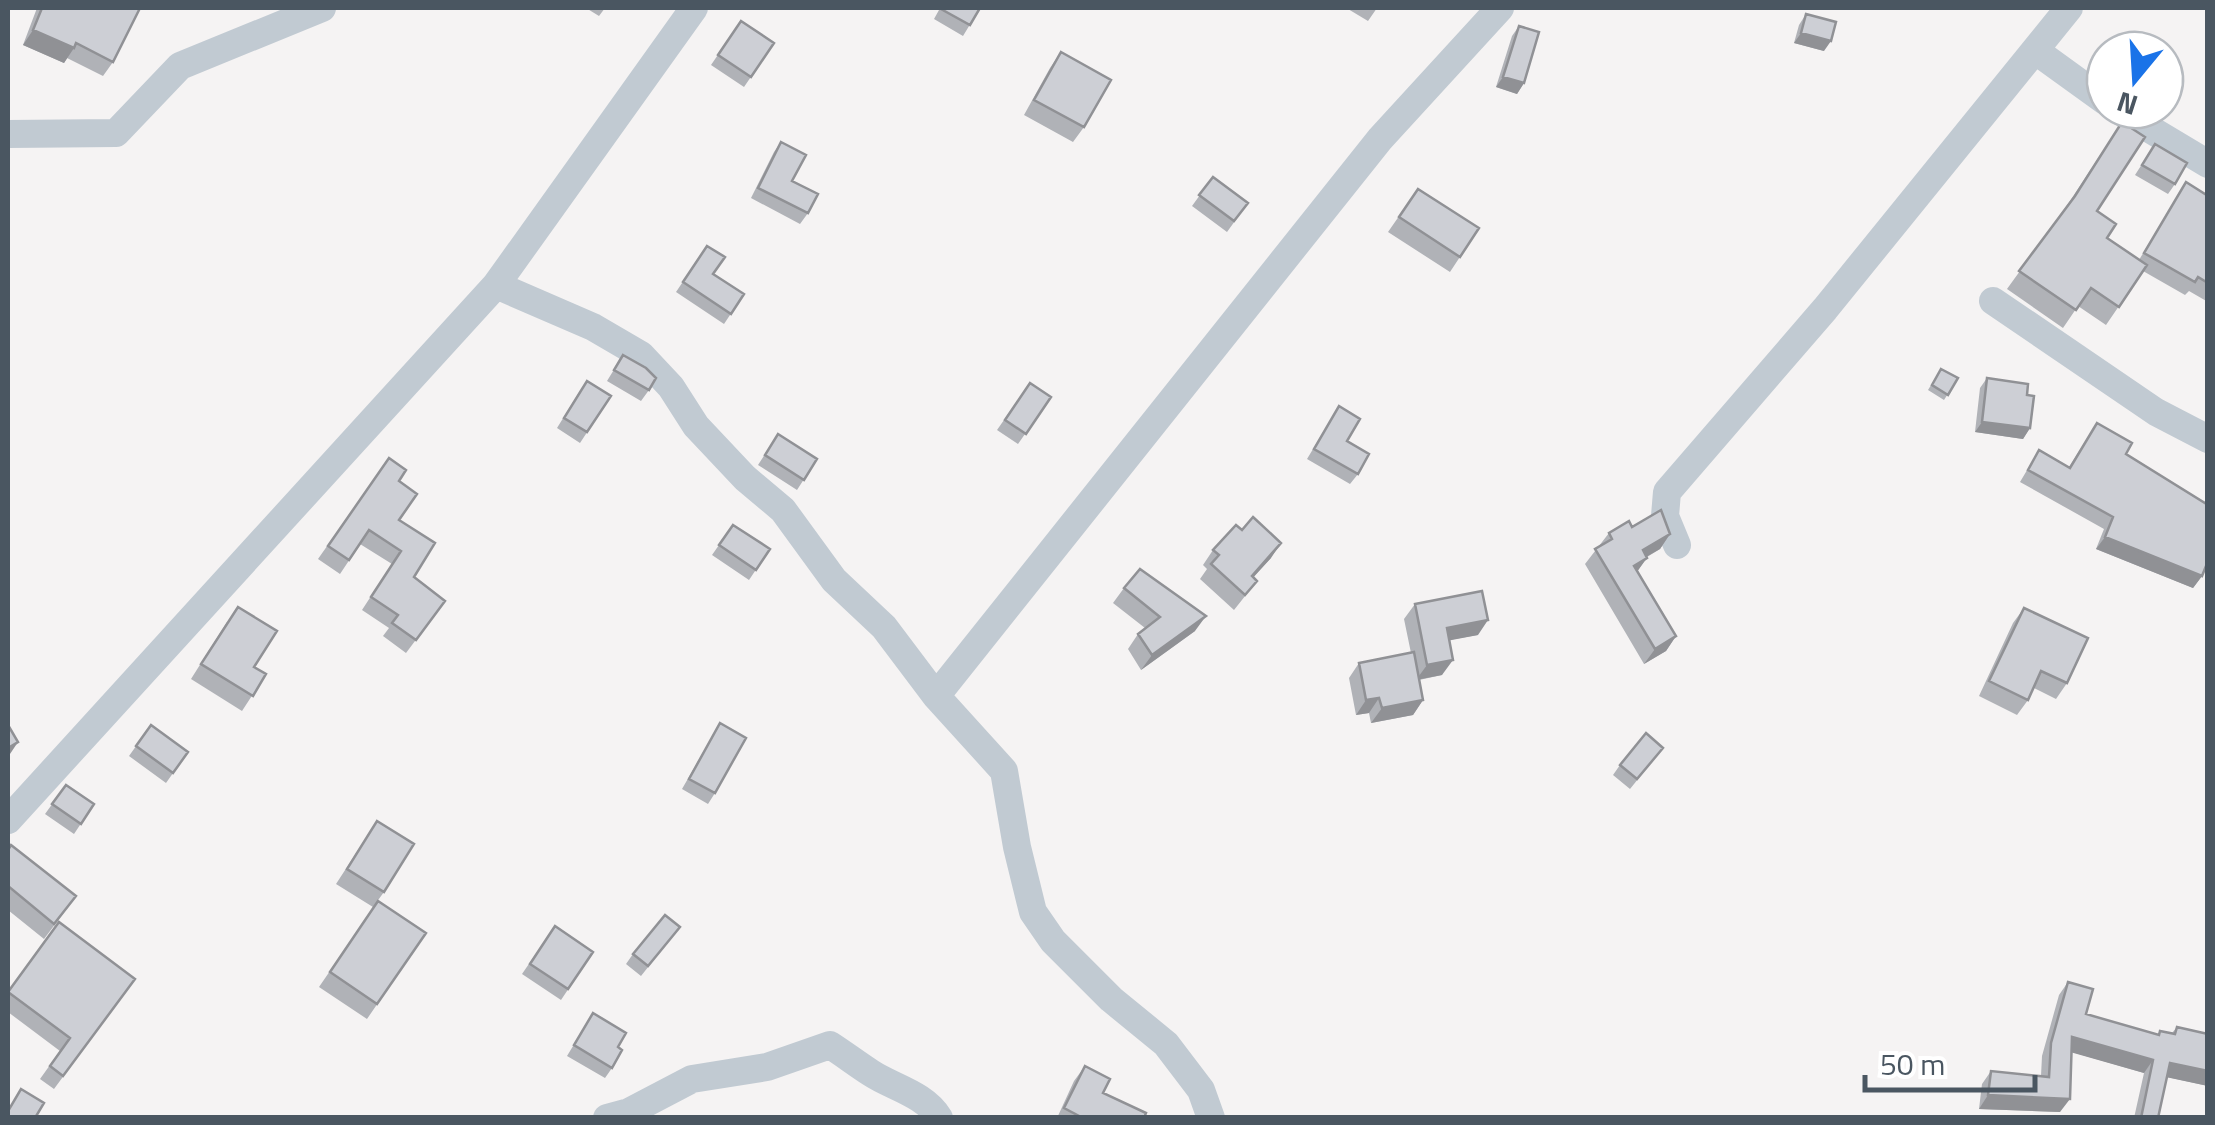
<svg xmlns="http://www.w3.org/2000/svg" width="2215" height="1125" font-family="'Titillium Web',sans-serif">
	<rect width="100%" height="100%" fill="#f5f3f3"/>
	<g fill="none" stroke-linecap="round" stroke-linejoin="round">
		<!-- minor -->
		<path stroke="#c1cad2" stroke-width="28" d="M2036 51 2105 101
			M2118 110 2208 164
			M8 134 116 133 180 66 322 8
			M496 285 593 327 641 355 671 387 696 426 745 478 783 510 834 580 884 627 936 696 1004 771 1017 847 1033 912 1053 941 1111 999 1166 1044 1201 1090 1211 1118
			M1993 301 2156 412 2208 439
			M1677 545 1665 516 1667 492 1825 309 2069 8
			M936 696 1380 139 1500 8
			M8 820 496 285 694 8
			M607 1118 629 1112 692 1079 767 1067 830 1045C844 1054 857 1064 871 1073 892 1087 925 1094 939 1118"/>
	</g>
	<!-- wall -->
	<path fill="#b0b2b7" d="M37 8H140L113 62 103 76 67 58 64 63 23 45Z
		M586 8H605L599 16Z
		M934 8H980L963 36 934 19 939 10Z
		M1349 8H1377L1368 21 1348 9Z
		M1806 14 1824 51 1794 43 1799 25Z
		M741 21 774 43 744 87 711 65Z
		M1519 26 1524 83 1517 94 1496 87 1512 36Z
		M1061 52 1084 127 1073 142 1024 115 1050 68Z
		M2122 122 2097 211 2107 238 2139 260 2186 182 2208 196V302L2189 291 2185 295 2143 271 2106 325 2078 306 2063 328 2007 289 2066 207Z
		M781 142 792 181 808 213 800 224 751 198 774 152Z
		M2155 144 2175 184 2168 194 2135 175Z
		M1213 177 1248 203 1227 232 1192 206Z
		M1418 189 1479 228 1450 272 1388 232Z
		M707 246 713 274 744 294 724 324 676 292Z
		M623 355 649 390 641 401 607 381Z
		M1941 369 1958 378 1944 400 1928 390Z
		M1987 378 2027 395 2030 428 2023 439 1975 432 1980 388Z
		M1030 383 1051 397 1018 444 997 430Z
		M580 391 611 396 580 443 557 428Z
		M1339 406 1347 441 1358 474 1350 484 1307 459Z
		M2097 423 2126 454 2202 576 2193 588 2096 549 2104 529 2020 482 2039 450 2069 467Z
		M778 434 817 459 797 490 758 465Z
		M389 458 399 481V520L414 577 445 601 406 653 383 636 389 628 362 610 392 564 360 544 340 574 318 559Z
		M733 525 770 549 749 580 712 555Z
		M1632 527 1670 534 1660 549 1647 557 1637 572 1676 636 1666 651 1644 664 1585 564 1609 533Z
		M1213 550 1271 558 1253 577 1257 581 1234 610 1200 579 1207 569 1203 565Z
		M1124 588 1195 631 1141 670 1128 649 1138 634 1145 628 1113 603Z
		M1415 604 1478 635 1449 640 1442 675 1419 680 1423 700 1413 715 1371 723 1369 713 1356 715 1349 678 1359 663 1411 653 1404 619Z
		M2024 608 2067 683 2056 699 2034 688 2028 700 2017 715 1979 696 2013 623Z
		M227 622 254 667 266 674 242 711 191 679Z
		M720 723 715 793 708 804 682 789Z
		M151 725 188 752 166 783 129 756Z
		M1663 748 1630 789 1613 775 1620 765Z
		M66 785 94 804 74 834 45 814Z
		M377 821 384 892 373 907 336 884Z
		M8 850 65 911 44 939 8 910Z
		M378 901 426 933 367 1019 319 987Z
		M555 926 593 952 561 1000 522 974Z
		M680 927 641 976 626 964 633 954Z
		M135 979 54 1089 40 1079 60 1051 8 1012V991Z
		M2068 982 2086 1014 2158 1034 2160 1031 2172 1033 2177 1027 2208 1034V1086L2167 1077 2158 1118H2134L2144 1073 2072 1052 2060 1112 1979 1109 1982 1084 1991 1071 2041 1076 2042 1056 2059 995Z
		M593 1013 618 1047 612 1068 605 1078 567 1056Z
		M1085 1066 1103 1093 1144 1118H1057L1074 1081Z"/>
	<!-- shaded-wall -->
	<path fill="#909195" d="M33 30 74 48 64 63 23 45Z
		M1801 33 1831 41 1824 51 1794 43Z
		M1503 77 1524 83 1517 94 1496 87Z
		M1982 422 2030 428 2023 439 1975 432Z
		M1670 534 1660 549 1632 565 1643 550Z
		M2105 537 2202 576 2193 588 2096 549Z
		M1281 543 1271 558 1241 591 1252 576Z
		M1647 558 1636 573 1634 566Z
		M1206 616 1195 631 1141 670 1152 655Z
		M1488 620 1478 635 1436 643 1447 628Z
		M1676 636 1666 651 1644 664 1655 649Z
		M1453 660 1442 675 1416 680 1427 665Z
		M1379 698 1369 713 1356 715 1366 700Z
		M1423 700 1413 715 1371 723 1382 708Z
		M18 742 8 757V748Z
		M2072 1037 2153 1060 2144 1073 2063 1050Z
		M2170 1063 2208 1071V1086L2161 1076Z
		M1988 1095 2070 1099 2060 1112 1979 1109Z"/>
	<!-- building -->
	<path fill="#cdcfd5" stroke="#909195" stroke-width="2.5" d="M42 8H140L113 62 76 43 74 48 33 30Z
		M942 8H980L970 25 941 9Z
		M1806 14 1836 22 1831 41 1801 33Z
		M741 21 774 43 751 77 718 55Z
		M1519 26 1539 32 1524 83 1503 77Z
		M1061 52 1111 80 1084 127 1034 100Z
		M2122 122 2145 137 2097 211 2116 224 2107 238 2147 265 2119 307 2091 288 2076 310 2019 271 2075 196Z
		M781 142 806 155 792 181 818 194 808 213 758 188Z
		M2155 144 2187 163 2175 184 2142 165Z
		M1213 177 1248 203 1234 221 1199 195Z
		M2186 182 2208 196V283L2198 277 2195 282 2144 253Z
		M1418 189 1479 228 1460 257 1399 217Z
		M707 246 725 257 713 274 744 294 731 314 683 282Z
		M623 355 646 368 656 378 649 390 614 370Z
		M1941 369 1958 378 1948 395 1932 385Z
		M1987 378 2028 384 2027 395 2034 396 2030 428 1982 422Z
		M587 381 611 396 587 432 564 418Z
		M1030 383 1051 397 1026 434 1005 420Z
		M1339 406 1360 419 1347 441 1369 454 1358 474 1314 449Z
		M2097 423 2132 443 2126 454 2208 505V561L2202 576 2105 537 2113 517 2028 470 2039 450 2070 468Z
		M778 434 817 459 804 480 765 455Z
		M389 458 406 470 399 481 417 494 399 520 435 543 414 577 445 601 416 640 392 623 398 615 371 597 401 551 369 530 349 560 328 546Z
		M1661 510 1670 534 1643 550 1647 558 1634 566 1676 636 1655 649 1595 549 1612 539 1609 533 1629 521 1632 527Z
		M1253 517 1281 543 1252 576 1257 581 1245 595 1211 564 1219 555 1213 550 1236 525 1242 530Z
		M733 525 770 549 756 570 719 545Z
		M1140 569 1206 616 1152 655 1138 634 1160 617 1124 588Z
		M1482 591 1488 620 1447 628 1453 660 1427 665 1415 604Z
		M238 607 277 631 254 667 266 674 253 696 201 664Z
		M2024 608 2088 638 2067 683 2041 671 2028 700 1989 681Z
		M1414 652 1423 700 1382 708 1379 698 1366 700 1359 663Z
		M720 723 746 738 715 793 689 779Z
		M8 725 18 742 8 748Z
		M151 725 188 752 173 773 136 746Z
		M1646 733 1663 748 1637 779 1620 765Z
		M66 785 94 804 81 824 52 804Z
		M377 821 414 844 384 892 347 869Z
		M11 845 76 896 54 924 8 886V850Z
		M378 901 426 933 377 1004 330 972Z
		M665 915 680 927 648 966 633 954Z
		M59 922 135 979 63 1076 50 1066 70 1038 8 992Z
		M555 926 593 952 568 989 530 964Z
		M2068 982 2093 989 2086 1014 2159 1035 2160 1031 2175 1034 2177 1027 2208 1034V1071L2170 1063 2158 1118H2141L2153 1060 2072 1037 2070 1099 1988 1095 1991 1071 2049 1077 2051 1043Z
		M593 1013 626 1033 618 1047 622 1050 612 1068 574 1045Z
		M1085 1066 1110 1079 1103 1093 1146 1113 1144 1118H1083L1064 1108Z
		M21 1089 44 1103 35 1118H8V1111Z"/>
	<!-- border -->
	<rect width="2215" height="1125" fill="none" stroke="#4a5661" stroke-width="20"/>
	<!-- north arrow -->
	<g transform="translate(2135 80) rotate(198)"><circle r="48" fill="#ffffff" stroke="#b7bbc0" stroke-width="2.5"/>
	<path d="M0-8L18 38L0 25L-18 38Z" fill="#1a73e8"/>
	<text y="-15" font-size="28" font-weight="bold" text-anchor="middle" fill="#4a5661">N</text>
	</g>
	<!-- scale -->
	<path d="M1865 1075v15h170v-15" fill="none" stroke="#4a5661" stroke-width="5"/>
	<text x="1880" y="1075" font-size="30" fill="#4a5661" stroke="#ffffff" stroke-width="8" paint-order="stroke">50 m</text>
</svg>
